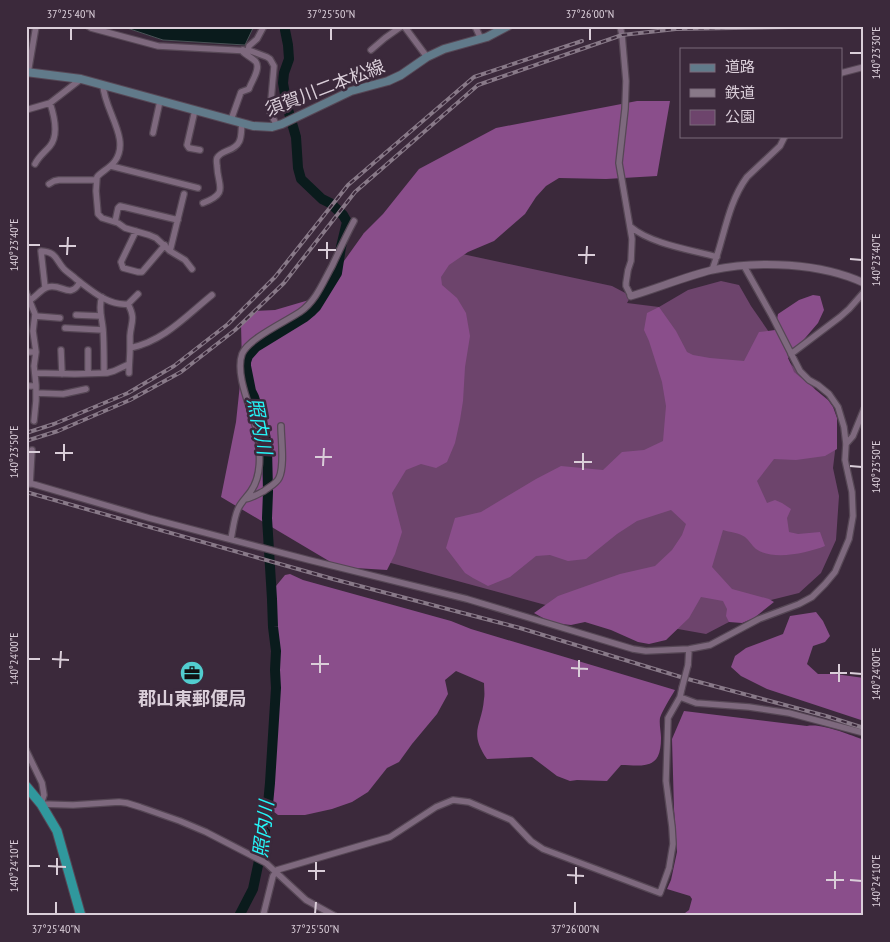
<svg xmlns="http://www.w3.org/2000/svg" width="890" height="942" font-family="'PT Sans Narrow','Noto Sans JP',sans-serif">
	<rect width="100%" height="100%" fill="#3b293b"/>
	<!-- green -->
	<path fill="#6d446c" d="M364 233 612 286 631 296 627 303 659 307 688 290 721 281 739 285 751 306 791 364 814 388 837 435 833 468 839 496 836 540 821 573 799 593 747 606 729 622 706 634 678 629 645 632 284 534 325 318Z"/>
	<!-- forest -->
	<path fill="#8a4e8b" d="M637 101H670L657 176 606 179 559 178 546 186 536 197 525 214 494 241 468 252 449 265 441 277 442 285 457 298 466 313 470 336 465 367 463 401 460 420 455 443 447 462 436 468 421 464 406 470 392 493 402 532 395 554 387 570 339 567 221 497 236 422 242 365 241 324 253 311 275 310 309 300 327 288 344 261 364 233 383 214 419 169 496 128Z
		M813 295 820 296 824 310 818 323 788 358 794 372 828 400 833 407 837 418V449L825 456 796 460 774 459 757 481 767 503 775 500 782 503 791 509 787 518 789 532 798 534 820 532 825 546C807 553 773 561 756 549 752 546 749 540 745 537 740 533 729 532 723 530L712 567 732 589 769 599 774 602 754 618 742 623 729 622 726 616 727 609 723 601 701 597 689 618 666 640 649 644 638 642 611 630 585 622 571 625 552 623 534 613 558 596 620 574 655 566 672 550 682 535 686 524 671 510 637 521 617 534 586 559 568 561 550 555 536 556 510 577 488 586 473 578 465 573 446 548 455 518 481 512 536 479 561 466 603 470 622 452 644 450 663 441 666 406 662 382 649 341 644 330 647 313 659 307 676 331 687 352 693 355 710 358 744 361 759 332 775 330 778 314 799 300Z
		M290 574 303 580 451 621 471 629 675 690C671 697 662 711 660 718 659 724 661 732 661 738 661 769 646 766 621 765L607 781 577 780 570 781 557 776 532 757 487 759C468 731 482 726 484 699 485 694 484 688 484 683L456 671 445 680 448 694 437 714 412 744 399 762 387 768 368 792 352 802 332 809 305 815H278L269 808 275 766 280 691 278 659 272 613 276 586 285 575Z
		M816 612 823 621 830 636 825 642 813 646 807 664 818 674H835L864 678V721L767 689 741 676 731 667 735 656 746 648 783 634 790 616Z
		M684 711 807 726C822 723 850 735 864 740V916H681L689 910 692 899 690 896 667 889 671 880 677 852 674 809 672 739Z"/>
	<!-- water -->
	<path fill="#0a1b1c" stroke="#485155" d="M121 26H254L245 45 163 40Z"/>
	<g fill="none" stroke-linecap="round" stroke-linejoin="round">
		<!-- river -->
		<path stroke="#0a1b1c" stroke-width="10" d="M239 916 253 889 264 837 267 815 270 783 276 688 275 670 276 651 273 627 272 599 267 518 268 492 267 447 265 434 254 397 251 391 246 366V362L248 356 256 347 305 317 311 312 316 307 337 273 341 247 347 222 343 215 330 203 322 199 301 179 298 168 296 137 287 106 283 83 284 73 289 59 288 45 285 30V26"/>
		<!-- minor casing -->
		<g stroke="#564755" stroke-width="8">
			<path id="minor" d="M88 26 91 28 158 46 251 51 267 57 270 59 274 66 270 112 275 122V126
				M404 26 427 57
				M475 26 481 39
				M620 26 622 35 626 81 625 109 619 163 632 239 631 261 628 270 626 283V286L631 296
				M371 50 385 38 402 26
				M248 51 249 46 257 39 264 26
				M28 73 36 26
				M841 73 864 67
				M103 85C104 110 131 139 115 161 110 168 102 171 97 177L96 191 98 214 102 218 118 223 125 228 149 235 156 238 170 251 185 260 192 269
				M26 110 50 103 81 79
				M195 110 187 145 189 148 200 150
				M231 120 241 92 249 89C251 82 261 69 256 62 254 59 246 55 243 52V50
				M153 133 160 101
				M35 164C39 156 45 152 50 146 59 135 54 115 50 103
				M111 166 198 188
				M49 184 54 181 59 180H96
				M203 203C229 193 218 187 217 166 217 164 216 161 217 158 221 150 235 151 239 142 242 137 241 129 242 123
				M115 222 118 208 120 206 178 220
				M631 227C651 244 692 250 717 257
				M136 231 121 262 123 268 138 272H142L165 245
				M170 251 184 194
				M712 270C724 240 727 204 747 177L780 146 785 136
				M45 287 41 251C57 252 55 259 64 269 68 273 72 275 76 279 91 290 108 306 128 304L138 294
				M26 292 35 314 33 331 36 352 34 366 36 385V401L34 421
				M102 297C98 307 102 318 103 329 104 343 104 358 104 373
				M28 301C36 298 40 289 48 287 62 283 70 300 80 282
				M128 304C136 319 131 322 130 336 130 340 130 345 130 349 130 357 129 365 129 373
				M76 315 101 316
				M35 316 60 318
				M65 328 103 330
				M130 348C164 341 186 316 212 295
				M61 350 62 374
				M26 352H36
				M791 354 840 317 849 309 864 292
				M35 373 75 374 107 373 114 371 129 364
				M88 373V350
				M26 386H36
				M36 393 63 394 86 389
				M846 444 853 436 864 409
				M26 482 149 518 309 560 467 599 633 649 646 651 689 649 710 645 759 619 799 604 812 597 825 584 835 572 849 539 853 516 852 492 845 460 846 444 844 427 838 407 829 394 818 385 809 380 800 371 772 316 744 266
				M30 484 32 450
				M245 499C252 498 258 494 264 491 269 487 276 484 279 478 285 466 281 439 281 426
				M231 539C233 529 234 518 238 509 241 502 247 497 251 491 262 475 260 454 258 436 254 414 234 376 242 354 248 339 285 322 300 312 316 301 323 282 332 266 339 251 346 236 354 221
				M688 665 689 649
				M680 697 696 703 749 707 789 713 864 733
				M26 750 42 783 44 795 41 804 73 805 119 802 127 803 140 807 180 821 206 832 266 863 306 900 335 916
				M263 916 273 876 277 870 390 837 436 807 453 800 469 802 511 820 531 841 543 849 660 893 669 868 673 844 672 827 666 781 668 718 680 697 682 688"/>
		</g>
		<!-- tertiary casing -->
		<g stroke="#564755" stroke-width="9">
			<path id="tertiary" d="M631 296C658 288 684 277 712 270 758 260 821 263 864 283"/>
		</g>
		<!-- secondary casing -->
		<g stroke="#564755" stroke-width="10">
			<path id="secondary" d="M26 72 81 79 253 126 272 127 282 124 351 91 388 81 401 75 427 57 444 49 487 37 508 26"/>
		</g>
		<!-- trunk casing -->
		<g stroke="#564755" stroke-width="11">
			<path id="trunk" d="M26 786 41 804 57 831 81 916"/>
		</g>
		<!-- minor -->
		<use href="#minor" stroke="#7e697e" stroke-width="5.5"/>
		<!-- tertiary -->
		<use href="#tertiary" stroke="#7e697e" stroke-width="7"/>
		<!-- secondary -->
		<use href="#secondary" stroke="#617a8a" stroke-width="8"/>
		<!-- trunk -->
		<use href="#trunk" stroke="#30989d" stroke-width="9"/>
		<!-- rail casing -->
		<g stroke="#887988" stroke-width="4">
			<path id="rail" d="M26 433 54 424 128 393 174 366 228 324 275 277 348 185 474 77 582 41
				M26 441 58 431 130 400 181 372 235 330 284 283 355 192 478 85 622 35 676 29 843 26
				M26 492 333 579 520 628 684 678 826 716 864 728"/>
		</g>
		<!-- rail -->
		<use href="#rail" stroke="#3b293b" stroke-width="2" stroke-dasharray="5.5" stroke-linecap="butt"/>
		<!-- minor-bridge casing -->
		<g stroke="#564755" stroke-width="8" stroke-linecap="butt">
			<path id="minor-bridge" d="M682 688 688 665"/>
		</g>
		<!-- minor-bridge -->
		<use href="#minor-bridge" stroke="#7e697e" stroke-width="5.5"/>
	</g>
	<!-- ticks -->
	<path fill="none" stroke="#daced9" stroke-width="2" d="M71 40V28M331 40V28M590 40V28M850 53H862M28 245H40M59 246H76M318 250H336M67 255 68 237M578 255H595M327 259V242M850 259 862 260M586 264 587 246M28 452H40M55 453H73M315 457H332M64 461V444M574 462H592M323 466 324 448M850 466 862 467M583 470V453M28 659H40M52 659 69 660M311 664H329M60 668 61 651M571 668 588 669M320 673V655M830 673H847M850 673 862 674M579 677V660M839 682V664M28 866H40M48 866 66 867M308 871H325M57 875V858M567 875 584 876M316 880V862M826 880H844M850 880 862 881M576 884V867M835 889V871M56 914V902M315 914 316 902M575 914V902"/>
	<!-- icons -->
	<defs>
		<g id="office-disc" transform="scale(1.25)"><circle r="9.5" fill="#52cdcf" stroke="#3b293b"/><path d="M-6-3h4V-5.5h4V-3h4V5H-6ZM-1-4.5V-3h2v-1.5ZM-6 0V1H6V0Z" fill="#111"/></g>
	</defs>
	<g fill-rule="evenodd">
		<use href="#office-disc" x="192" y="673"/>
	</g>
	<g text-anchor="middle" stroke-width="5" stroke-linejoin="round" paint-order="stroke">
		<!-- street labels -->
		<g font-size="18" fill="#daced9" stroke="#3b293b">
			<text transform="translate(325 88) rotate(-21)" y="6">須賀川二本松線</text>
		</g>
		<!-- poi labels -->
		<g font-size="18" font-weight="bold" fill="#daced9" stroke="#3b293b">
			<text x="192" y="705">郡山東郵便局</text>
		</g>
		<!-- water labels -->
		<g font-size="19" font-style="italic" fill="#24f5f8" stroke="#3b293b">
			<text transform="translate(260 426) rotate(79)" y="7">照内川</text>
			<text transform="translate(263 829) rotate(-83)" y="7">照内川</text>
		</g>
	</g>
	<!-- border -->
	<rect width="890" height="942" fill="none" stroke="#3b293b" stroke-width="55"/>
	<!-- legend -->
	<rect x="680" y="48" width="162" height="90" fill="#3b293b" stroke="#7b6b7a"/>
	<rect x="690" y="64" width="25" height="8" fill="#617a8a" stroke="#7b6b7a"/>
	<text x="725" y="72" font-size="15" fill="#daced9">道路</text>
	<rect x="690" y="89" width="25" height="8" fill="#887988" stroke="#7b6b7a"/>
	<text x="725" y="98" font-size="15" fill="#daced9">鉄道</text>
	<rect x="690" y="110" width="25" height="15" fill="#6d446c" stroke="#7b6b7a"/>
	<text x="725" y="122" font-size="15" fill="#daced9">公園</text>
	<rect x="28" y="28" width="834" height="886" fill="none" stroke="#daced9" stroke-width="2"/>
	<g font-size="12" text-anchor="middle" fill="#daced9">
		<text x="71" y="18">37°25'40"N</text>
		<text x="331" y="18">37°25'50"N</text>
		<text x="590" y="18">37°26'00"N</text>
		<text transform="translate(876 53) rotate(-90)" y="4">140°23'30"E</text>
		<text transform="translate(14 245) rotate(-90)" y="4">140°23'40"E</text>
		<text transform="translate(876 260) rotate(-90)" y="4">140°23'40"E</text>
		<text transform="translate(14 452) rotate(-90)" y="4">140°23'50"E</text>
		<text transform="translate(876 467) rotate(-90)" y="4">140°23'50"E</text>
		<text transform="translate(14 659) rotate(-90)" y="4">140°24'00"E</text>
		<text transform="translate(876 674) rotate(-90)" y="4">140°24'00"E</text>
		<text transform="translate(14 866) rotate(-90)" y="4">140°24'10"E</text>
		<text transform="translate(876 881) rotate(-90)" y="4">140°24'10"E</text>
		<text x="56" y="933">37°25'40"N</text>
		<text x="315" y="933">37°25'50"N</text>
		<text x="575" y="933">37°26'00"N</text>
	</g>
</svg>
